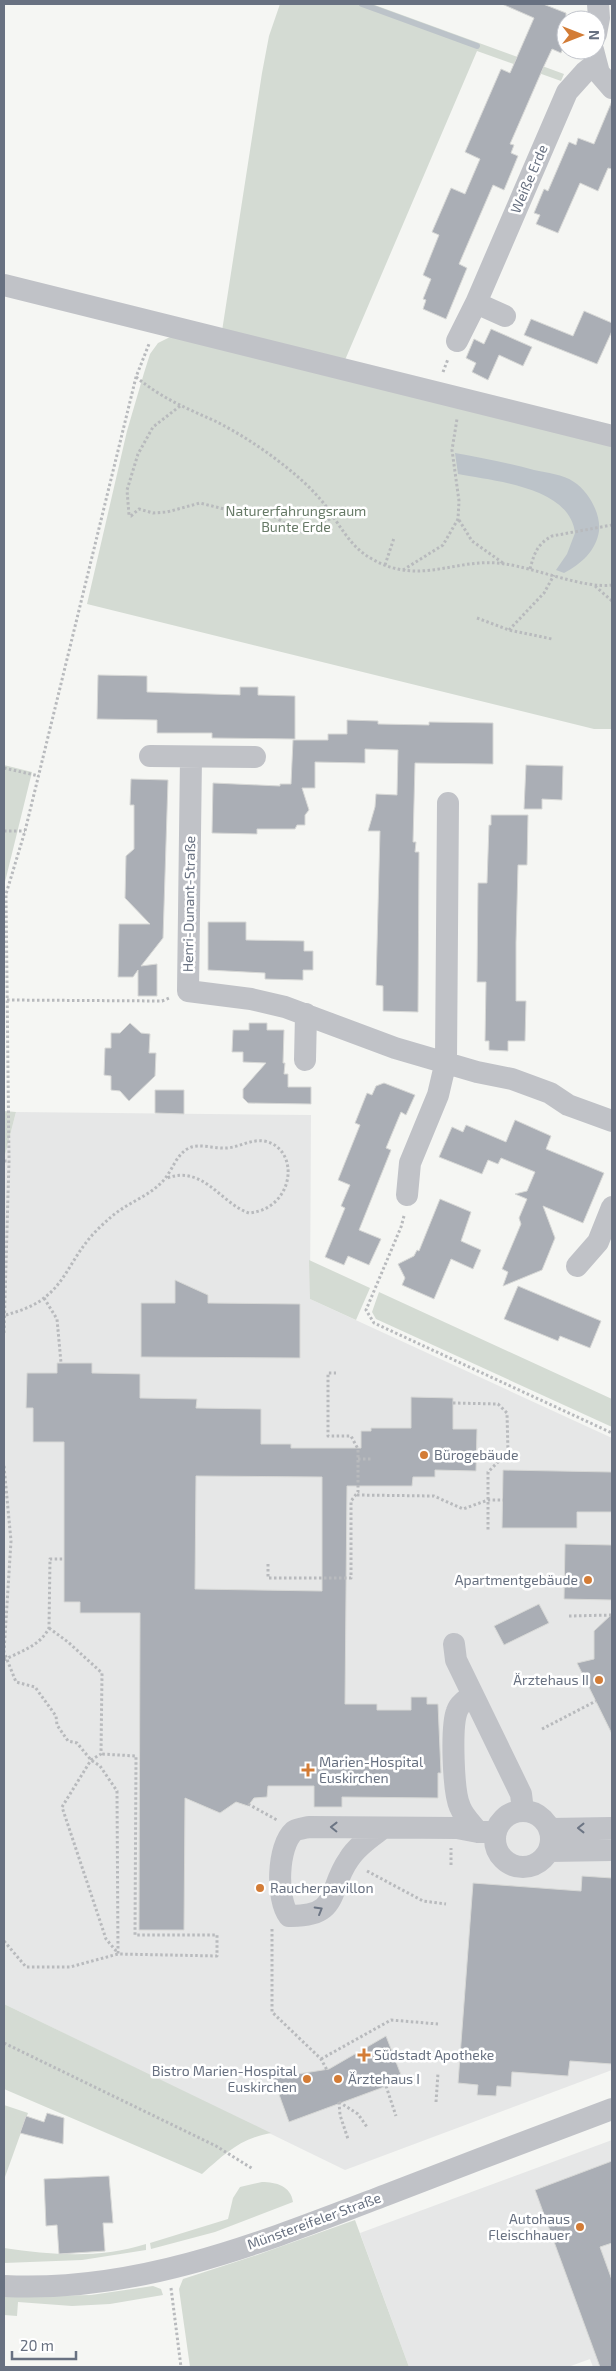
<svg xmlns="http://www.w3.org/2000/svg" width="616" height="2371" font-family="'Exo 2',sans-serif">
	<rect width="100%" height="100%" fill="#f5f6f3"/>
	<!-- built -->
	<path fill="#e6e7e7" d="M16 1112 311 1115 310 1299 612 1438V2070L345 2170 4 2004V1159Z
		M612 2140V2367H593L590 2359 568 2367H409L360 2233Z"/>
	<!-- green -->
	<path fill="#d4dbd3" d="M280 4H372L564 74 561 81 477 51 345 360 222 331 262 73 269 36Z
		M172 336 612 443V729H594L87 604 127 431 144 373 150 354 158 343Z
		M4 765 32 772 4 886Z
		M4 1111 16 1112 4 1159Z
		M309 1260 370 1288 356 1320 310 1299Z
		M379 1292 612 1399V1427L376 1319 372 1312Z
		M4 2004 244 2120 271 2133C239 2139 225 2154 202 2174L4 2089Z
		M4 2105 28 2113 5 2177 4 2176Z
		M262 2182C276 2182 291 2186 293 2202L215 2232 151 2249 150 2243 228 2219 233 2198 240 2187Z
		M355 2220 409 2367H190L179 2289 183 2279 257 2255Z
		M146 2244V2250L82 2260 4 2263V2248C52 2255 99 2259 146 2244Z
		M153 2286 161 2289 163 2295 110 2304 72 2306 18 2302 17 2316 4 2315V2297L91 2295Z"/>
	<!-- water -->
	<path fill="#bcc3c9" d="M455 453C482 458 508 463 534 470 547 473 563 474 574 482 588 491 601 513 599 531 596 551 581 564 564 573L556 570 567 554 575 533C570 487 494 481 458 474Z"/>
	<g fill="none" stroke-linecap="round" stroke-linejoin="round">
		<!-- stream -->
		<path stroke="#bcc3c9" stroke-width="6" d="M362 4 477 46"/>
	</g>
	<!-- building -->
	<path fill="#aaaeb5" stroke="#d7d8d6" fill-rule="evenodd" d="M502 4H543L566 13V41L561 53 552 49 544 66 510 144 514 145 511 153 518 156 504 190 493 185 459 264 467 268 446 319 423 309 426 300 423 299 431 279 423 275 439 235 432 232 451 188 465 194 480 159 465 152 501 69 510 73 534 18Z
		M612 101V169L608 168 598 191 580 183 558 233 536 224 540 215 534 213 544 189 548 191 569 142 576 145 578 138 594 144Z
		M584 311 612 323V331L597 364 524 335 531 319 573 336Z
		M491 329 532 347 523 366 499 355 488 380 472 372 476 363 466 358 474 339 484 344Z
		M98 675 147 676V692L240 695V687H258V695L295 696V739L212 738V733H157V720L97 719Z
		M347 720 378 721V724L429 725V722L493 723V764L415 763 413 842H416L415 852H419L418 1012 383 1011V986L376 985 380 831H368L375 807 376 794 397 795 398 750 365 749V763L315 762V788H302L309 810 305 815V825H297L295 829H257V834L212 833 213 783 280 786V784H291L293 740H328V734H347Z
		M526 765 563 766 562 800 542 799V809H524Z
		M131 779 168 780 163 938 141 966 157 964V996H138V970L133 977H118L119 924H150L125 898 126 856 134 849V805H130Z
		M491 815H528L527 865H518L516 942V1001H526L525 1041H508V1051L489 1050V1041H485L486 982H477L478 883H487L489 825H491Z
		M208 922H246V940L304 941V951H313V970H303V980L265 979V973L208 970Z
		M130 1023 141 1033 150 1034 149 1053H156L155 1076 129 1101 120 1091 111 1090V1076L104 1075 105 1048H111V1033H120Z
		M249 1023H267V1030H284L283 1063H285L284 1074H288V1087H311V1104L248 1103 243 1098V1089L266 1063 243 1062V1052H232L233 1030H249Z
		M384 1083 415 1095 406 1115 401 1112 386 1148 391 1150 359 1230 381 1239 369 1265 348 1256 344 1265 325 1257 345 1208 341 1206 350 1185 338 1180 360 1125 355 1123 367 1093 372 1095 376 1086Z
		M155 1090H184V1114L155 1113Z
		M515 1120 551 1136 546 1149 604 1173 583 1223 543 1206 555 1238 542 1270 503 1286 508 1272 502 1269 521 1224 519 1218 527 1199 515 1194 527 1191 535 1172 501 1158 498 1164 488 1160 482 1174 439 1157 452 1127 463 1132 466 1125 506 1142Z
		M440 1199 471 1212 461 1241 481 1250 473 1269 451 1259 434 1299 402 1285 405 1278 398 1264 414 1256 417 1250 419 1251Z
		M175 1280 208 1295V1303L300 1304V1358L141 1357V1303H175Z
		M518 1286 601 1321 590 1348 560 1336 558 1341 504 1319Z
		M57 1363H92V1373L140 1374V1398L197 1399 196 1408 261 1409V1444H291V1448H361V1431H371V1428H411V1397L453 1398V1429H477L476 1471 435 1470V1477H413L412 1486H347L345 1704H377V1710H411V1697H427V1704H438L441 1773H438V1798L342 1797V1807H314V1786H268L267 1797 254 1798 248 1806 236 1802 220 1813 185 1798 184 1930H139L140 1613H80V1602H64V1442H33V1408H26L27 1373H57ZM196 1476 322 1477V1591L195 1589Z
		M503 1470 612 1472V1512H577V1528H502Z
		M565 1544 612 1545V1600L564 1599Z
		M539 1604 549 1623 504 1645 494 1626Z
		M612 1614V1734L577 1663 594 1659V1631Z
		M582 1876 612 1878V2064L570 2061 568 2076 512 2072 511 2087 497 2086 496 2096 477 2095 478 2085 458 2083 473 1883 581 1891Z
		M386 2036 403 2080 289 2122 273 2078 329 2069Z
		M47 2113 64 2118 63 2144 20 2133 26 2116 44 2122Z
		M612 2161V2243L600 2247 612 2280V2367H600L535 2190Z
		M109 2176 113 2223H103L105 2251 59 2254 57 2225 46 2226 44 2179Z"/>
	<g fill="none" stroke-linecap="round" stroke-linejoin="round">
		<!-- path -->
		<path stroke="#b8babd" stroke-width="3" stroke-dasharray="2.5 2.5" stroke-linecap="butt" d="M443 372 448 359
			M136 377C163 399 184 407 215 421 241 434 268 452 291 471 303 481 315 492 325 505 340 525 350 547 372 559 421 587 458 556 505 564 535 568 585 589 612 585
			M180 406 153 427 138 454 127 490 129 515 131 516 139 509 153 513 167 512 200 503 224 509 256 510 275 517 294 529 303 532 334 517
			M459 520 472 541 503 563
			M385 565 394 538
			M530 569C534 554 537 544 552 536L612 525
			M403 570 443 545 458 519 459 501 452 450 457 419
			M595 586 612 601
			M477 618 509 630 552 639
			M509 630 544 593 554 575
			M4 768 39 776
			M4 831H25
			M7 1000 162 1001 169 998
			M4 1161H9
			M404 1216 401 1227 366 1310 374 1323 612 1433
			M44 1298 57 1319 61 1363
			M6 1315C19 1311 33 1307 44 1298 63 1284 71 1262 85 1244 92 1234 102 1225 111 1217 127 1203 147 1197 161 1183 172 1173 175 1155 189 1148 200 1143 215 1149 227 1148 240 1147 251 1139 264 1141 301 1148 295 1209 249 1213 220 1203 204 1165 167 1178
			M4 1333 9 1161 6 894 25 831 136 377 149 344
			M453 1403 498 1404 507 1413 508 1452 488 1472V1530
			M358 1459H371
			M4 1466 11 1541 4 1652 16 1682 35 1687 56 1716 57 1725 68 1741 77 1743 91 1760 100 1766 117 1791 118 1954
			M357 1495 434 1496 463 1509 488 1500H503
			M268 1564V1578H351V1501L358 1492V1449L351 1436H328V1373H336
			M569 1616 612 1615
			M49 1628 68 1642 102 1673 101 1754 91 1760 62 1807 106 1939 117 1952
			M4 1660C21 1651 40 1646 49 1628L50 1559H64
			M542 1729 596 1701
			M248 1804 277 1820
			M451 1865V1848
			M367 1871 423 1901 446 1904
			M272 1929V2012L321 2059 327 2070
			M4 1941 26 1967H70L118 1954 217 1956V1935H135L136 1756 101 1754
			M4 2043 216 2146 253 2169
			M321 2059 391 2020 438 2024
			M386 2086 396 2116
			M339 2102 340 2115 348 2139
			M339 2102 358 2114 367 2127
			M436 2102 438 2073
			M171 2288 181 2367"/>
		<!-- minor -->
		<path stroke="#c0c2c7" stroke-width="22" d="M596 34 599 18 598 4
			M593 50 599 73 612 88
			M4 285 612 436
			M476 303 505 316
			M457 341 476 303 567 92 585 72 595 64
			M150 756 255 757
			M191 757 188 991 251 999 285 1007 395 1048 477 1072 512 1079 550 1093 568 1105 612 1121
			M305 1060 306 1014
			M407 1195 410 1163 438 1095 446 1061 448 803
			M577 1266 598 1242 612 1207
			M454 1644 456 1660 521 1794 523 1811
			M473 1695C467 1699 459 1704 457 1711 451 1726 453 1792 460 1807 464 1817 472 1824 478 1832
			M495 1839a28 28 0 1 1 56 0a28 28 0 1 1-56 0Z
			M383 1828C371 1837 357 1846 349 1859 327 1890 341 1917 289 1916 276 1899 277 1846 294 1831 298 1829 305 1828 309 1827L457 1828 478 1832H496
			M550 1829 612 1828
			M549 1851 612 1850
			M4 2286C138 2293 263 2242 386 2195 461 2166 537 2137 612 2109"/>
	</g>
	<!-- one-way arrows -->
	<defs><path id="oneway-chevron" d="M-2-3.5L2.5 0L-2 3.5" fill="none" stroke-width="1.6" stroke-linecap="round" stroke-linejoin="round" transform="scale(1.25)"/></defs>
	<g stroke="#6c7584">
		<use href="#oneway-chevron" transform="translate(334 1827) rotate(-179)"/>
		<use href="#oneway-chevron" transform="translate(581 1828) rotate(-180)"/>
		<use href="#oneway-chevron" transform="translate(319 1910) rotate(-30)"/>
	</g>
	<!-- markers -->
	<g fill="#d37c36" stroke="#fff" stroke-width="2">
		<circle cx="424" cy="1455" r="5"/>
		<circle cx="588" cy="1580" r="5"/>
		<circle cx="599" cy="1680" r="5"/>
		<path d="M305.5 1762.5h5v5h5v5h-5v5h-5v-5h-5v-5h5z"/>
		<circle cx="260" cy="1888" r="5"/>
		<path d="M361.5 2047.5h5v5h5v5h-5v5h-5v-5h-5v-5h5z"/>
		<circle cx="307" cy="2079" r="5"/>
		<circle cx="338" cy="2079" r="5"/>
		<circle cx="580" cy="2227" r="5"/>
	</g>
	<g text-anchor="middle" stroke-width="5" stroke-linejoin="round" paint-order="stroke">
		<!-- street labels -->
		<g font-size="14" fill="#687181" stroke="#fff">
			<text transform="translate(529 179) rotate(-67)" y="5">Weiße Erde</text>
			<text transform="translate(189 904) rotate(-89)" y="5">Henri-Dunant-Straße</text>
			<text transform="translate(314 2221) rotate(-20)" y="5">Münstereifeler Straße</text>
		</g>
		<!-- park labels -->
		<g font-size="14" fill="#667966" stroke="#fff">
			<text x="296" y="516">Naturerfahrungsraum<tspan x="296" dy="16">Bunte Erde</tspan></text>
		</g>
		<!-- poi labels -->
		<g font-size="14" fill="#687181" stroke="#fff" text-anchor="start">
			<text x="434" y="1460">Bürogebäude</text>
			<text x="578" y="1585" text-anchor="end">Apartmentgebäude</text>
			<text x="589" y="1685" text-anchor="end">Ärztehaus II</text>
			<text x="319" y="1767">Marien-Hospital<tspan x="319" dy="16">Euskirchen</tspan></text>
			<text x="270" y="1893">Raucherpavillon</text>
			<text x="374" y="2060">Südstadt Apotheke</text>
			<text x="297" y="2076" text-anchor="end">Bistro Marien-Hospital<tspan x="297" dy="16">Euskirchen</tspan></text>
			<text x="348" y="2084">Ärztehaus I</text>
			<text x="570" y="2224" text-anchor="end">Autohaus<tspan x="570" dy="16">Fleischhauer</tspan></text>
		</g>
	</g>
	<!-- border -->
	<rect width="616" height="2371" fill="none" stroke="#687181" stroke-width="10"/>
	<!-- north arrow -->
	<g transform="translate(581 35) rotate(90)"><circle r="24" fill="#ffffff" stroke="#c3c6cd"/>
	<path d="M0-4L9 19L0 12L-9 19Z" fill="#d37c36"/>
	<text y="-8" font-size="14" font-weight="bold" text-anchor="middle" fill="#687181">N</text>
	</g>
	<!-- scale -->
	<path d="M12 2351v8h64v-8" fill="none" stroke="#687181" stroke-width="2.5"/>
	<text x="20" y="2351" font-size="15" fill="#687181" stroke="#ffffff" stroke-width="4" paint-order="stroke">20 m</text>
</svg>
